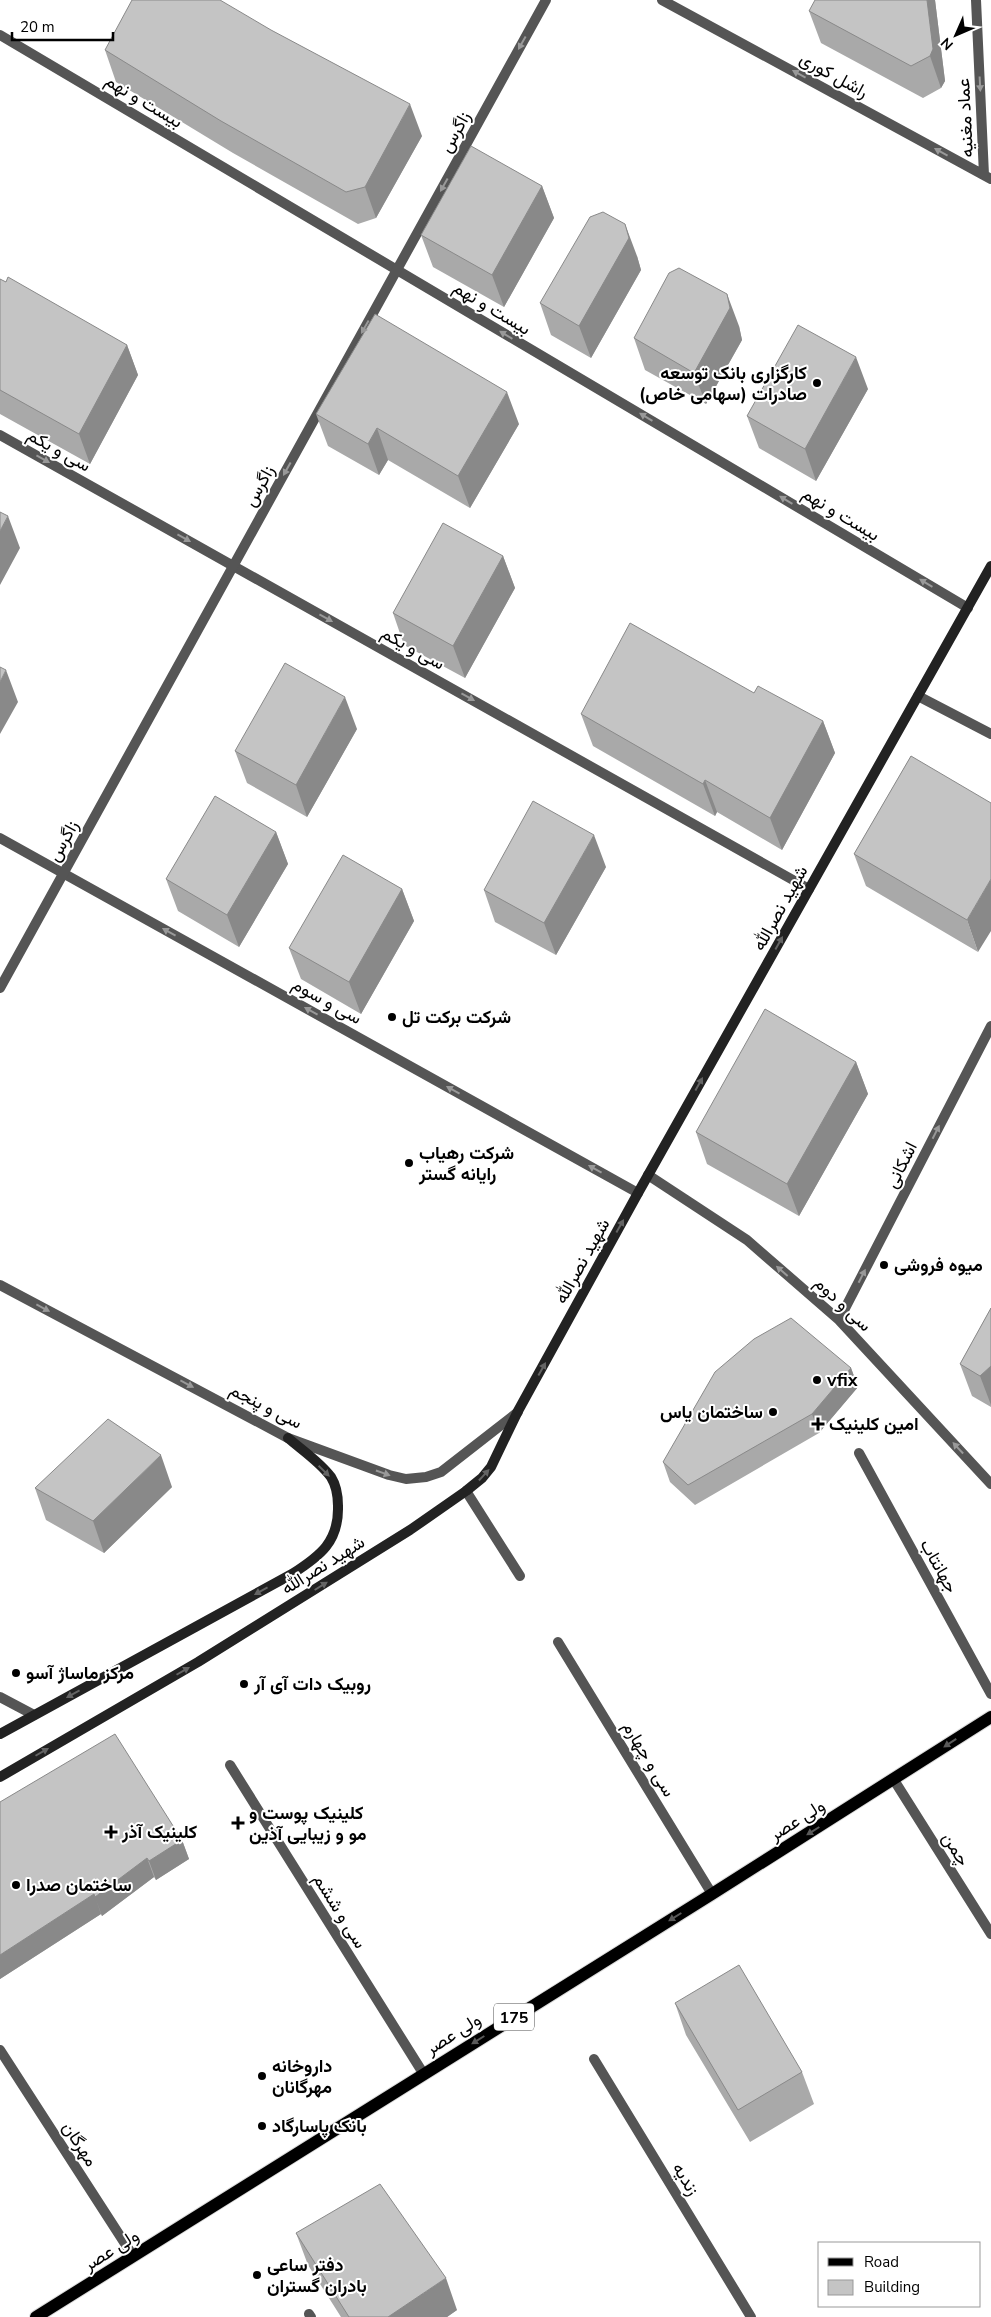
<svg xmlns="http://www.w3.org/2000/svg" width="991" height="2317" font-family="'Nunito Sans',Vazirmatn,sans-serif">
	<rect width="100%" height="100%" fill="#fff"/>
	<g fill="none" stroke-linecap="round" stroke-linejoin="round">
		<!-- primary casing -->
		<g stroke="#dbdbdb" stroke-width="14">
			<path id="primary" d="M36 2317 712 1894 991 1717"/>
		</g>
		<!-- minor -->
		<path stroke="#555" stroke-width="10" d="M0 35 968 608
			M0 435 809 889
			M918 696 991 734
			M0 838 638 1193
			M648 1175 747 1240 839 1320 991 1484
			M839 1320 991 1026
			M859 1453 991 1694
			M466 1491 520 1576
			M558 1642 712 1894
			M0 1697 34 1715
			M230 1765 423 2073
			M894 1780 991 1934
			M0 2050 133 2256
			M594 2059 751 2317
			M309 2314 311 2317"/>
		<!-- tertiary -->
		<path stroke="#555" stroke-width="10" d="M662 0 991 179
			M976 0 984 175
			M0 988 546 0
			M0 1285 288 1438 389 1475 406 1479 426 1477 441 1472 518 1412"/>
		<!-- secondary -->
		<path stroke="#222" stroke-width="10" d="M0 1734 292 1574C320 1556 339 1542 338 1506 338 1496 336 1485 331 1477 320 1462 302 1450 288 1438
			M0 1777 198 1662 410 1530 466 1491 482 1478 491 1467 518 1411 638 1193 991 566"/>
		<!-- primary -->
		<use href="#primary" stroke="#000" stroke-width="12"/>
	</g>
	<!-- wall -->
	<path fill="#a9a9a9" d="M935 0 945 81 941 88 923 98 821 43 809 11Z
		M105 50 422 136 376 218 358 224 233 153 116 82Z
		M542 186 554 218 504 307 433 267 421 235Z
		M637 256 641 270 591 358 551 335 540 303Z
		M0 279 127 345 138 375 90 464 0 414Z
		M739 326 742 340 706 404 645 370 634 338Z
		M868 389 816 481 759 448 747 416Z
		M316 414 519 424 470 508 388 460 379 475 328 446Z
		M503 556 515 588 465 678 404 645 393 613Z
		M754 693 823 721 835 753 782 850 717 812 715 816 593 746 581 714Z
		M357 729 307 817 247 783 235 751Z
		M911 756 978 952 866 886 854 854Z
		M276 832 288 864 239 947 178 911 166 879Z
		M606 867 556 955 495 922 484 890Z
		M402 889 414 921 361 1014 301 979 289 948Z
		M856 1062 868 1094 799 1216 707 1164 696 1132Z
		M991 1308V1407L972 1396 960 1364Z
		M851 1368 858 1387 819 1433 695 1505 670 1482 663 1462Z
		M172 1487 104 1553 46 1520 35 1488Z
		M0 1802 182 1840 189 1859 156 1880 154 1877 102 1916 101 1914 0 1979Z
		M675 2003 802 2072 814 2104 750 2142 686 2035Z
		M296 2233 457 2310 447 2317H341L308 2265Z"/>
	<!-- shaded-wall -->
	<path fill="#898989" d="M927 0H935L945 81 941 88 930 56Z
		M410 104 422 136 376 218 365 187Z
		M542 186 554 218 504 307 492 275Z
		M625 224 637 256 641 270 591 358 579 326Z
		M727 294 739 326 742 340 706 404 694 373Z
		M127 345 138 375 90 464 79 434Z
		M856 357 868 389 816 481 805 449Z
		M507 392 519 424 470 508 458 476Z
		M377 428 388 460 379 475 368 444Z
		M8 516 20 548 0 585V531Z
		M503 556 515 588 465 678 453 646Z
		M6 670 18 702 0 734V682Z
		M345 697 357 729 307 817 296 785Z
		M823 721 835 753 782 850 770 818Z
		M705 780 717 812 715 816 703 784Z
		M276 832 288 864 239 947 227 915Z
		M594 835 606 867 556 955 544 923Z
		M991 879V931L978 952 967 920Z
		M402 889 414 921 361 1014 349 982Z
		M856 1062 868 1094 799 1216 787 1184Z
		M991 1366V1405L980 1376Z
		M851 1368 858 1387 819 1433 812 1414Z
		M161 1455 172 1487 104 1553 93 1521Z
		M182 1840 189 1859 156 1880 149 1861Z
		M147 1858 154 1877 102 1916 95 1897Z
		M94 1894 101 1914 0 1979V1955Z
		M446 2278 457 2310 447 2317H388Z"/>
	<!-- building -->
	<path fill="#c4c4c4" stroke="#898989" d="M132 0H220L271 30 410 104 365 187 346 192 221 121 105 50Z
		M815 0H927L933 49 930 56 911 66 809 11Z
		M471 146 542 186 492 275 421 235Z
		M603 212 625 224 629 238 579 326 540 303 590 217Z
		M679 268 727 294 730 308 694 373 634 338 669 273Z
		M8 277 127 345 79 434 0 390V279L6 282Z
		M375 314 507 392 458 476 377 428 368 444 316 414Z
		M798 325 856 357 805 449 747 416Z
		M0 512 8 516 0 531Z
		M443 523 503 556 453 646 393 613Z
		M630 623 754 693 758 686 823 721 770 818 705 780 703 784 581 714Z
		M285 663 345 697 296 785 235 751Z
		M0 667 6 670 0 682Z
		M911 756 991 803V879L967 920 854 854Z
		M215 796 276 832 227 915 166 879Z
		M533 801 594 835 544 923 484 890Z
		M343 855 402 889 349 982 289 948Z
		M765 1009 856 1062 787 1184 696 1132Z
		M991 1308V1366L980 1376 960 1364Z
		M791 1318 851 1368 812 1414 688 1485 663 1462 715 1372 754 1339Z
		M108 1419 161 1455 93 1521 35 1488Z
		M115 1734 182 1840 149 1861 147 1858 95 1897 94 1894 0 1955V1802Z
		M739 1965 802 2072 738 2110 675 2003Z
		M380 2184 446 2278 388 2317H349L296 2233Z"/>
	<!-- one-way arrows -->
	<defs><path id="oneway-solid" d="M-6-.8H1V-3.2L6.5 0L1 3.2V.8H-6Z" transform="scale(1.25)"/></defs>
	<g fill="#999">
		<use href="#oneway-solid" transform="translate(522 43) rotate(119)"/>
		<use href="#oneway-solid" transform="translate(799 74) rotate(-151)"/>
		<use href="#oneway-solid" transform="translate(980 84) rotate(87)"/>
		<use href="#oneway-solid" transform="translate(941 152) rotate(-151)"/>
		<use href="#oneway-solid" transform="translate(444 185) rotate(119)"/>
		<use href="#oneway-solid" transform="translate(365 327) rotate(119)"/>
		<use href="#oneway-solid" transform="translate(506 335) rotate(-149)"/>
		<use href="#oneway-solid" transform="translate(646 417) rotate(-149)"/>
		<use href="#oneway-solid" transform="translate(43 459) rotate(29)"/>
		<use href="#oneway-solid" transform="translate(287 469) rotate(119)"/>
		<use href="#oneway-solid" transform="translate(786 500) rotate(-149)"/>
		<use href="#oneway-solid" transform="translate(184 538) rotate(29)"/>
		<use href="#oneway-solid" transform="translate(926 583) rotate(-149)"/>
		<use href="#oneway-solid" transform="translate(326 618) rotate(29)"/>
		<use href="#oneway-solid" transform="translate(468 697) rotate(29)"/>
		<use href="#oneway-solid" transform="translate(169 932) rotate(-151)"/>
		<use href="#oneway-solid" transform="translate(311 1011) rotate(-151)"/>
		<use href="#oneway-solid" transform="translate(453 1090) rotate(-151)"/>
		<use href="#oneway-solid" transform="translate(936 1132) rotate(-63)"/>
		<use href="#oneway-solid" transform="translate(595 1169) rotate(-151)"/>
		<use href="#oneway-solid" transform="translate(782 1271) rotate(-139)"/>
		<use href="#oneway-solid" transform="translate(862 1276) rotate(-63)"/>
		<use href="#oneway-solid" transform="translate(43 1308) rotate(28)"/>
		<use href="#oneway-solid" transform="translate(187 1384) rotate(28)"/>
		<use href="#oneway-solid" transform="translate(958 1448) rotate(-133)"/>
		<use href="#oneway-solid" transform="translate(383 1473) rotate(19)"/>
	</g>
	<g fill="#646464">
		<use href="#oneway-solid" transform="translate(779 943) rotate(-61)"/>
		<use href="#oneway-solid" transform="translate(699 1084) rotate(-61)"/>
		<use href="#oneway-solid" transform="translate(620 1226) rotate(-61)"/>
		<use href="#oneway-solid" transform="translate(542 1369) rotate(-61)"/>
		<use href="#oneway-solid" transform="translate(324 1471) rotate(44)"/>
		<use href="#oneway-solid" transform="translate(484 1475) rotate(-47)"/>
		<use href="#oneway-solid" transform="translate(321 1586) rotate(-32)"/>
		<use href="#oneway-solid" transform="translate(261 1591) rotate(151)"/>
		<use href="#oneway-solid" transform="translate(183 1671) rotate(-30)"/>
		<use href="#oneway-solid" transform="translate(73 1694) rotate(151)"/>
		<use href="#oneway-solid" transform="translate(42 1752) rotate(-30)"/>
	</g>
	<g fill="#595959">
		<use href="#oneway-solid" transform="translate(950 1743) rotate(147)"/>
		<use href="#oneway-solid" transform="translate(813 1831) rotate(148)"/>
		<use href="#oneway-solid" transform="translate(675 1917) rotate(148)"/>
		<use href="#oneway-solid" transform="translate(478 2040) rotate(148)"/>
	</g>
	<!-- markers -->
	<g fill="#000" stroke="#fff" stroke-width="2">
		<circle cx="817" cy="383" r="5"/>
		<circle cx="392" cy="1017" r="5"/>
		<circle cx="409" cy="1163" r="5"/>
		<circle cx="884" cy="1265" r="5"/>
		<circle cx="817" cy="1380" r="5"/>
		<circle cx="773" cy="1412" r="5"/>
		<path d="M815.5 1416.5h5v5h5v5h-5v5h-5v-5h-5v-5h5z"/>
		<circle cx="16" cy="1673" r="5"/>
		<circle cx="244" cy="1684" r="5"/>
		<path d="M235.5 1815.5h5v5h5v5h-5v5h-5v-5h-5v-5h5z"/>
		<path d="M108.5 1824.5h5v5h5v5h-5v5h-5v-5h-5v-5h5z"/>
		<circle cx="16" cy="1885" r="5"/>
		<circle cx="262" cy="2076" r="5"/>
		<circle cx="262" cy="2126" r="5"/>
		<circle cx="257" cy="2275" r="5"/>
	</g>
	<g text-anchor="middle" stroke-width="4" stroke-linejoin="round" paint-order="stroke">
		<!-- shield labels -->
		<rect fill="#fff" stroke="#4c4c4c" stroke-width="1" x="494" y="2003.5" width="40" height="27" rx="4"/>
		<g font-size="16" font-weight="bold" fill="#000">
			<text x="514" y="2023">175</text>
		</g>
		<!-- street labels -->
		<g font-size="18" fill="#000" stroke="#fff">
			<text transform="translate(834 75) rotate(29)" y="6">راشل کوری</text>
			<text transform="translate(144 101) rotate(31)" y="6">بیست و نهم</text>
			<text transform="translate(965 118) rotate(-93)" y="6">عماد مغنیه</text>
			<text transform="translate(455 132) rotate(-61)" y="6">زاگرس</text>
			<text transform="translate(492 308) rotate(31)" y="6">بیست و نهم</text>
			<text transform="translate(59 450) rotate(29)" y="6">سی و یکم</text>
			<text transform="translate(259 486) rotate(-61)" y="6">زاگرس</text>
			<text transform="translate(841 514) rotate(31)" y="6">بیست و نهم</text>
			<text transform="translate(413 648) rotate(29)" y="6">سی و یکم</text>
			<text transform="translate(63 841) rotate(-61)" y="6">زاگرس</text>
			<text transform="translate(780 908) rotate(-61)" y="6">شهید نصرالله</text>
			<text transform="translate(327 1001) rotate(29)" y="6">سی و سوم</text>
			<text transform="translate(901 1165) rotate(-63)" y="6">اشکانی</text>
			<text transform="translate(582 1261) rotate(-61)" y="6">شهید نصرالله</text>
			<text transform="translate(843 1304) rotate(43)" y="6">سی و دوم</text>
			<text transform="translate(266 1406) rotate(27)" y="6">سی و پنجم</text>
			<text transform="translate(323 1565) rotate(-32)" y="6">شهید نصرالله</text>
			<text transform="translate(939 1566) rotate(61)" y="6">جهانتاب</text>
			<text transform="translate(649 1759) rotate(59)" y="6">سی و چهارم</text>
			<text transform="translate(797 1820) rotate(-32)" y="6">ولی عصر</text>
			<text transform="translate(956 1849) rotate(59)" y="6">چمن</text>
			<text transform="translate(340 1911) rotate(58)" y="6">سی و ششم</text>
			<text transform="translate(453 2034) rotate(-32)" y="6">ولی عصر</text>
			<text transform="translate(80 2144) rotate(57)" y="6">مهرگان</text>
			<text transform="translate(686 2179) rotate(59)" y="6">زندیه</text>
			<text transform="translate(111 2250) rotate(-32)" y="6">ولی عصر</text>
		</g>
		<!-- poi labels -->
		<g font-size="18" font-weight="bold" fill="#000" stroke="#fff" text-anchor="start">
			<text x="807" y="379" text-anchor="end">کارگزاری بانک توسعه<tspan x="807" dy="21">صادرات (سهامی خاص)</tspan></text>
			<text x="402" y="1023">شرکت برکت تل</text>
			<text x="419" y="1159">شرکت رهیاب<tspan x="419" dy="21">رایانه گستر</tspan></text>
			<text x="894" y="1271">میوه فروشی</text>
			<text x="827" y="1386">vfix</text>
			<text x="763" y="1418" text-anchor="end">ساختمان یاس</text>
			<text x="829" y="1430">امین کلینیک</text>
			<text x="26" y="1679">مرکز ماساژ آسو</text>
			<text x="254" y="1690">روبیک دات آی آر</text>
			<text x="249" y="1819">کلینیک پوست و<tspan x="249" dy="21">مو و زیبایی آذین</tspan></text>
			<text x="122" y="1838">کلینیک آذر</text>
			<text x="26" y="1891">ساختمان صدرا</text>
			<text x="272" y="2072">داروخانه<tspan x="272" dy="21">مهرگانان</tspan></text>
			<text x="272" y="2132">بانک پاسارگاد</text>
			<text x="267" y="2271">دفتر ساعی<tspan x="267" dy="21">بادران گستران</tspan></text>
		</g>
	</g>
	<!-- legend -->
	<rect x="818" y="2242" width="162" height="65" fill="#ffffff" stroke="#999999"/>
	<rect x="828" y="2258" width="25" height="8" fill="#000000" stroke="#999999"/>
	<text x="864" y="2267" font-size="15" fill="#000000">Road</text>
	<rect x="828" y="2280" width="25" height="15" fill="#c4c4c4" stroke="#999999"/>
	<text x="864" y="2292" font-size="15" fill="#000000">Building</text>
	<!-- north arrow -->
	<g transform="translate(956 35) rotate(225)" stroke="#ffffff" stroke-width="4" paint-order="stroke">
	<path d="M0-4L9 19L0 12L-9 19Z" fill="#000000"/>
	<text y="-8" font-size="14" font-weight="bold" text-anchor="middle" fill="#000000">N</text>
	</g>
	<!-- scale -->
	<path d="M12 32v8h101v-8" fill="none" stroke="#000000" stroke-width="2.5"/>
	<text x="20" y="32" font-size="15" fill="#000000" stroke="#ffffff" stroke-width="4" paint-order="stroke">20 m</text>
</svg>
